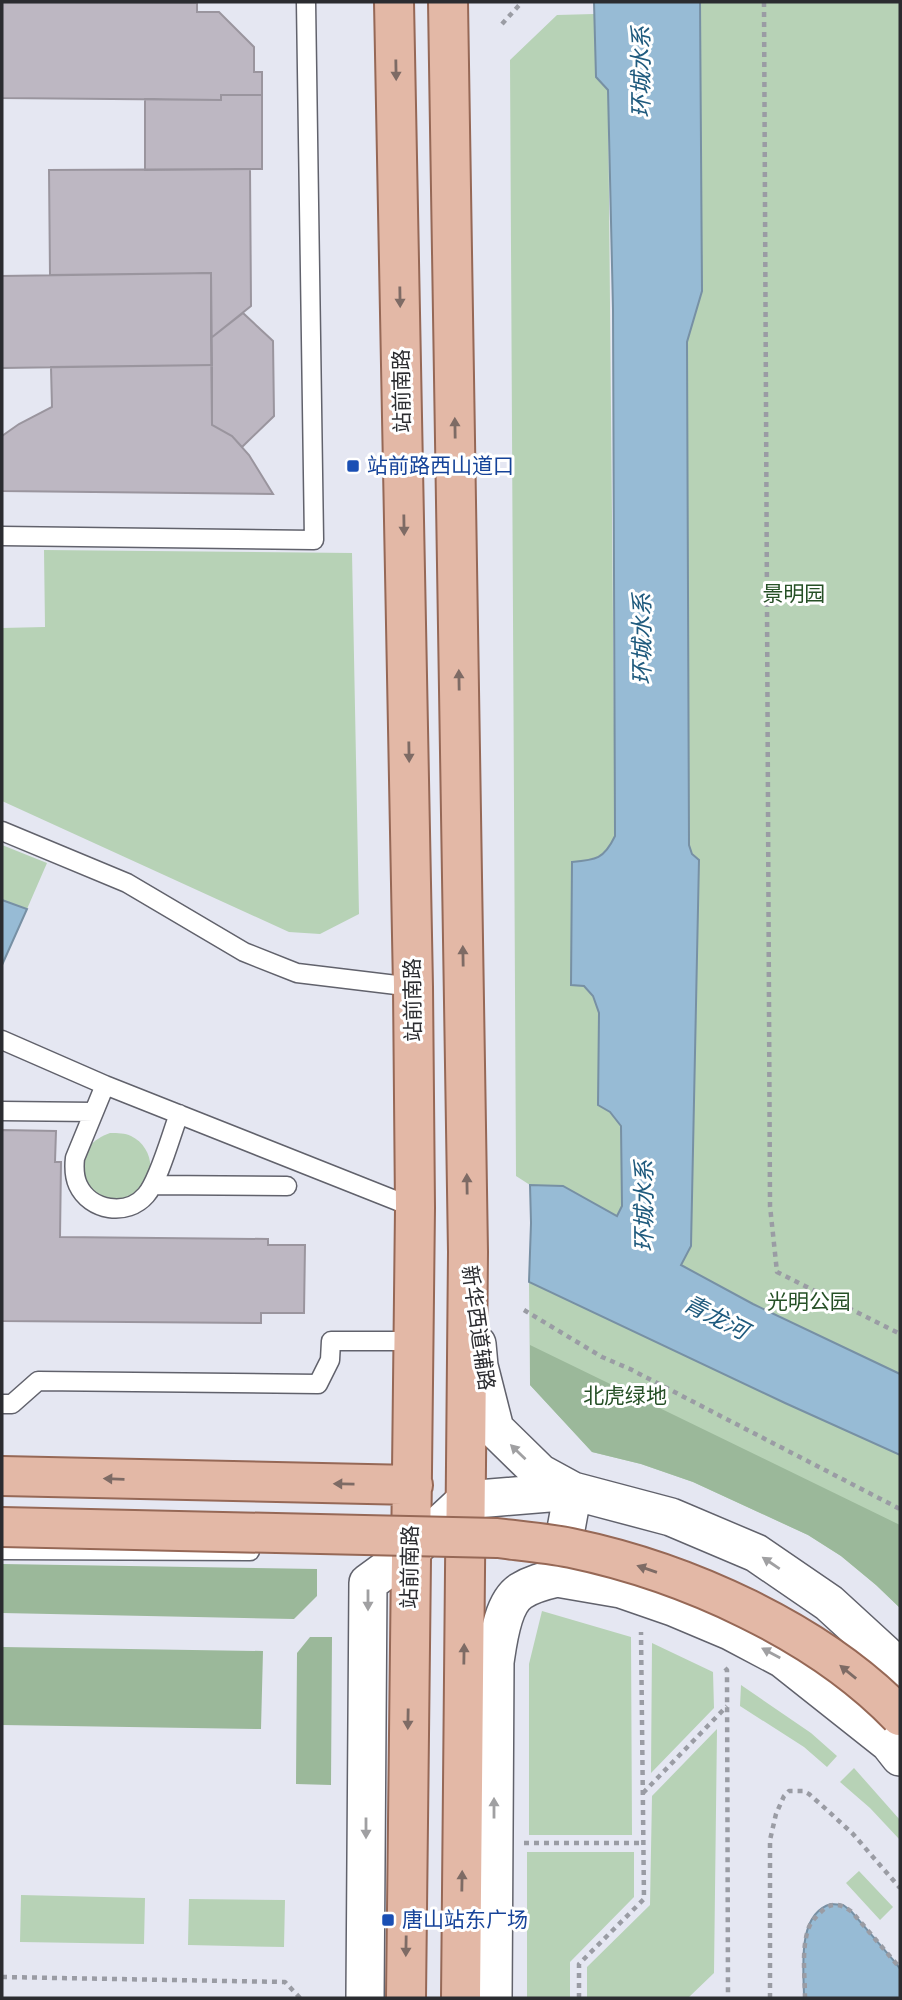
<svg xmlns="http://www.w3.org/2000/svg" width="902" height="2000" font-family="Mulish,'Noto Sans SC',sans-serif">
	<rect width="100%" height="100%" fill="#e5e7f2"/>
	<!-- green -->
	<path fill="#b7d2b6" d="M700 2H900V1374L753 1304 681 1265 691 1245 692 854 689 845 687 342 702 291Z
		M594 14 596 77 608 90 615 836C604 859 596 860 572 862L571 984 584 986 593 996 599 1013 598 1105 610 1112 621 1126 622 1206 617 1216 563 1186 530 1185 516 1176 510 60 557 15Z
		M44 550 352 553 359 914 320 934 289 932 2 801V628L45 627Z
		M2 845 47 863 27 909 2 900Z
		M110 1133C118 1133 125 1133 131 1136 148 1144 156 1166 146 1182 143 1186 140 1192 136 1195 125 1202 107 1203 95 1195 94 1194 90 1188 89 1186 73 1163 85 1142 110 1133Z
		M529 1282 785 1403 900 1455V1608L876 1585 841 1556 808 1535 693 1482 641 1464 592 1452 530 1385Z
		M542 1611 631 1637 632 1835H529V1664Z
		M652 1643 713 1672 714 1708 651 1773Z
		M741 1685 811 1733 837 1756 827 1767 804 1747 740 1706Z
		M717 1729 714 1973 688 1998H587V1967L650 1905 652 1796Z
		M854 1768 900 1820V1840L870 1808 840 1782Z
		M527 1852H634V1897L570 1962V1998H527Z
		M859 1871 893 1907 880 1920 846 1883Z
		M21 1895 145 1898 144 1944 20 1942Z
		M189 1899 285 1900 284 1947 188 1945Z"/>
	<!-- forest -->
	<path fill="#9bb89a" d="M530 1345 900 1525V1608L876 1585 841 1556 808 1535 693 1482 641 1464 592 1452 530 1385Z
		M2 1564 317 1569V1596L294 1619 2 1613Z
		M310 1637H332L331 1785 296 1784 297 1653Z
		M2 1647 263 1651 261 1729 2 1725Z"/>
	<!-- water -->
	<path fill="#97bbd5" stroke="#7790a4" stroke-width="2" d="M594 2H700L702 291 687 342 689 845 692 854 699 860 691 1246 681 1265 753 1304 900 1374V1455L785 1403 529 1282 531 1223 530 1185 563 1186 617 1216 622 1206 621 1126 610 1112 598 1105 599 1013 593 996 584 986 571 985 572 862C596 860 604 859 615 836L613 309 608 90 596 77Z
		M2 900 27 909 2 965Z
		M831 1904 843 1905 851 1911 895 1962 900 1969V1998H804C804 1970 796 1914 831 1904Z"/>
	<!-- building -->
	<path fill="#bdb7c2" stroke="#9a959e" stroke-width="2" d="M2 2 197 3V12H219L254 47V72H262V95H221V100L2 98Z
		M221 95H262V169L145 170V99L221 100Z
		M250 169 251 306 211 338V273L50 275 49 170Z
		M211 273 212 365 2 368V276Z
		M243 313 273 341 274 416 242 447 232 436 212 425 211 338Z
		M212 365V425L232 436 249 455 273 494 2 491V436L19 424 52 407 51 367Z
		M2 1130 56 1131 55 1162H61L60 1237 268 1239V1245H305L304 1313H261V1323L2 1321Z"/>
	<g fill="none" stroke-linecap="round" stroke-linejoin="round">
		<!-- service casing -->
		<g stroke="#61626c" stroke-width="21">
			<path id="service" d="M2 536 314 540 306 2
				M2 831 127 883 244 952 297 973 413 987
				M2 1040 105 1085 415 1208
				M105 1085 75 1158C74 1167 74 1176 78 1185 90 1211 127 1217 146 1195 159 1180 171 1135 179 1114
				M2 1111 94 1112
				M153 1185 287 1186
				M2 1404H12L38 1381 318 1384 330 1360 331 1341H414
				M2 1550 250 1551"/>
		</g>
		<!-- minor casing -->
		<g stroke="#61626c" stroke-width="40">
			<path id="minor" d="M477 1344 479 1366 495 1429 540 1473 573 1491
				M573 1491 557 1578 621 1589 673 1607 730 1631 783 1659 889 1743 900 1757
				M365 1998 368 1583 409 1553 466 1500 573 1491 671 1517 756 1553 829 1603 900 1668
				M493 1998 495 1662C498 1642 502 1603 521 1591 532 1584 544 1581 557 1578"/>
		</g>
		<!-- primary casing -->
		<g stroke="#966856" stroke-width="42">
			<path id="primary" d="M394 2 413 987 415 1208 406 1998
				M448 2 468 1252 461 1998
				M2 1476 413 1485"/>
		</g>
		<!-- path -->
		<path stroke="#9a9ca4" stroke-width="4.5" stroke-dasharray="5 5" stroke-linecap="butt" d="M764 2 770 1206 777 1272 900 1334
			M502 24 522 2
			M524 1310 602 1357 630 1369 900 1509
			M725 1668 727 1670 728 1998
			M643 1793 727 1706
			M524 1843H643
			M2 1977 285 1982 300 1998
			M579 1998V1964L644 1899 641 1632
			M770 1998V1840L776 1814 784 1796 789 1791H803L809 1794 827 1810 853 1834 900 1888
			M805 1998C805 1976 801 1948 809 1927 812 1920 818 1915 823 1910 833 1901 843 1905 852 1912L900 1968"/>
		<!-- service -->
		<use href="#service" stroke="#fff" stroke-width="18"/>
		<!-- minor -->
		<use href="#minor" stroke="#fff" stroke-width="37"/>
		<!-- primary -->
		<use href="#primary" stroke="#e3b8a6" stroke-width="38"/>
		<!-- primary-bridge casing -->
		<g stroke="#966856" stroke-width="42" stroke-linecap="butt">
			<path id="primary-bridge" d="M2 1527 497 1538C521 1541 547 1543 571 1548 686 1572 818 1631 900 1716"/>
		</g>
		<!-- primary-bridge -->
		<use href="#primary-bridge" stroke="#e3b8a6" stroke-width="38"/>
	</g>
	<!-- one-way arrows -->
	<defs><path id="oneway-solid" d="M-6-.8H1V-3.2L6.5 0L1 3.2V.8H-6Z" transform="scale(1.75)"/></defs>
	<g fill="#7e6b65">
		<use href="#oneway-solid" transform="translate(396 70) rotate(89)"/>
		<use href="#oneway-solid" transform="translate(400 297) rotate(89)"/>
		<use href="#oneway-solid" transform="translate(455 428) rotate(-91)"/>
		<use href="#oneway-solid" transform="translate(404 525) rotate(89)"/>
		<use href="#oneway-solid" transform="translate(459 680) rotate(-91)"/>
		<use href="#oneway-solid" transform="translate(409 752) rotate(89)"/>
		<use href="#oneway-solid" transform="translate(463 956) rotate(-91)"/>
		<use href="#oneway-solid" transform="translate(467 1184) rotate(-91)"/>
		<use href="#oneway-solid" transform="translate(114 1479) rotate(-178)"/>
		<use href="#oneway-solid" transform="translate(344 1484) rotate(-179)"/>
		<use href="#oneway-solid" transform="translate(647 1569) rotate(-161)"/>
		<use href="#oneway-solid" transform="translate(464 1654) rotate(-89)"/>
		<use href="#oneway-solid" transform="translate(848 1672) rotate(-141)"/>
		<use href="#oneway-solid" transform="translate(408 1719) rotate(91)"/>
		<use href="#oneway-solid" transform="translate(462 1881) rotate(-89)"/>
		<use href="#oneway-solid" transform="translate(406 1946) rotate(91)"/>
	</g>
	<g fill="#a0a0a2">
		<use href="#oneway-solid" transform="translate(518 1452) rotate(-136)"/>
		<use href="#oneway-solid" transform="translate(771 1563) rotate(-146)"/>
		<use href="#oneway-solid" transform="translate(368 1600) rotate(90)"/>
		<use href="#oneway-solid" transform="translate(771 1653) rotate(-152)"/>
		<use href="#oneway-solid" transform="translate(494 1808) rotate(-90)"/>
		<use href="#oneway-solid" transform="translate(366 1828) rotate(90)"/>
	</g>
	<!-- markers -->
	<g fill="#1a4fb4" stroke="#fff" stroke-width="2.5">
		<rect x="346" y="459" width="14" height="14" rx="3.5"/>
		<rect x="381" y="1913" width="14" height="14" rx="3.5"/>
	</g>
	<g text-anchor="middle" stroke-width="6" stroke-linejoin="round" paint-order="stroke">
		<!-- street labels -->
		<g font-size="21" fill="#2b2c30" stroke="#fff">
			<text transform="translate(402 391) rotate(-91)" y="7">站前南路</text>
			<text transform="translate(413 1000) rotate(-91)" y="7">站前南路</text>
			<text transform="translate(478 1328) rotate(82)" y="7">新华西道辅路</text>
			<text transform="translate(410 1567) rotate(-89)" y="7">站前南路</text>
		</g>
		<!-- transit labels -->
		<g font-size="21" fill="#164399" stroke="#fff" text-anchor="start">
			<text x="367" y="473">站前路西山道口</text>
			<text x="402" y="1927">唐山站东广场</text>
		</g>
		<!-- park labels -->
		<g font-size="21" fill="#265026" stroke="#fff">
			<text x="794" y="601">景明园</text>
			<text x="809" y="1309">光明公园</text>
			<text x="625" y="1403">北虎绿地</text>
		</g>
		<!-- water labels -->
		<g font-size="23" font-style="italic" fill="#205b7e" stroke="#fff">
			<text transform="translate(641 72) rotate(-90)" y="8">环城水系</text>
			<text transform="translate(642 639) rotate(-90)" y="8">环城水系</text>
			<text transform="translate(644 1206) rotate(-90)" y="8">环城水系</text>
			<text transform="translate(716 1317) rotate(27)" y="8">青龙河</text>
		</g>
	</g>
	<!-- border -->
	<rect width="902" height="2000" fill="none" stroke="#2b2c30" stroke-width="7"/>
</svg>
